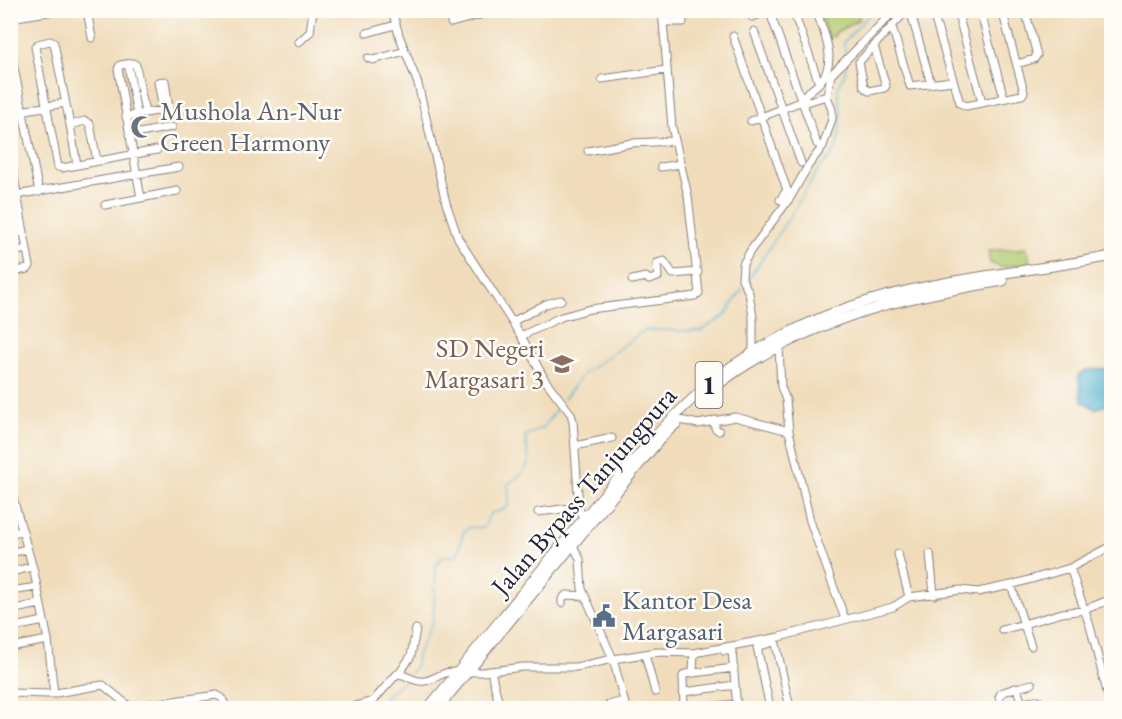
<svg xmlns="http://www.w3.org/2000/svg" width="1122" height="719" font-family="'EB Garamond',serif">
	<rect width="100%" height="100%" fill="#fdfcf7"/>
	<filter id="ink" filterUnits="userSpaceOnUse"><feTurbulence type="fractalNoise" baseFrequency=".0167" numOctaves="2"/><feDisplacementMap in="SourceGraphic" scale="12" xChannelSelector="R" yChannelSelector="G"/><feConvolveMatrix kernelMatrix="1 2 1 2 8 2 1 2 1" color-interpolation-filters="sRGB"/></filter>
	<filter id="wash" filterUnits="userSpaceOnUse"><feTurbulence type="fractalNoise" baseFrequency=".008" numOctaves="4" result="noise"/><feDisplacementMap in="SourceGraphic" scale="24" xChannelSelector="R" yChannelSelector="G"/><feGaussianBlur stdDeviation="1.35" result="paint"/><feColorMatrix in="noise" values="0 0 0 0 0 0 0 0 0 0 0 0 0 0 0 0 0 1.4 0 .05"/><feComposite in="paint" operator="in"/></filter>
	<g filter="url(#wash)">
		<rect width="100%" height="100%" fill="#f0dcba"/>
		<!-- green -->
		<path fill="#b5ce73" stroke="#6c7857" stroke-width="1.5" d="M819 11H856L860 19 835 33V36L828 38Z
			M1027 248 1030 264 1001 267 990 263 988 251Z"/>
		<!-- water -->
		<path fill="#4faecd" stroke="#386884" stroke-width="1.5" d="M1111 368V404L1095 409 1082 401 1078 375 1086 370Z"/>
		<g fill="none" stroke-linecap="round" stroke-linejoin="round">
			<!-- stream -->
			<path stroke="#4faecd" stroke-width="1.5" d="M845 56 844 42 873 10
				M747 282C771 246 795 210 816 173 821 164 833 157 836 148 839 138 841 127 841 116 842 107 837 98 838 89 840 77 846 80 846 64
				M564 399 583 374 642 332 650 330 700 331 725 316 742 289
				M410 674 416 665 417 655 433 621 436 566 442 556H457L464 531 471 527 484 528 490 513C514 511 509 501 508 484L523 473 529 461 525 436 544 427 561 403
				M375 708 391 691 405 680"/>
		</g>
	</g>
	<g filter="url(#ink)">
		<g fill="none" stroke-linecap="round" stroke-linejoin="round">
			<!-- minor casing -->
			<g stroke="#897f7a" stroke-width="9">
				<path id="minor" d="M87 10 92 38
					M392 10 399 35 418 84 446 203 458 238 521 336 545 380 571 414 573 421 579 507 583 520
					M456 10 457 21
					M769 10 801 99
					M793 10 819 83
					M910 10 931 84
					M932 10 960 103 966 106 1022 95 1024 92 1002 10
					M957 10 982 102
					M980 10 1004 98
					M1111 10 1112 46
					M752 17 769 11
					M10 18 60 10
					M663 22H683
					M451 23 480 15
					M892 27 910 86 953 81
					M754 31 801 163
					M367 33 395 25
					M733 36 787 190 780 200
					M299 42 310 32 313 10
					M874 46 886 86 884 88 869 91 864 87 859 62 907 10
					M10 48 39 192
					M368 58 373 60 405 51
					M128 64 137 115
					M1017 64 1034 59 1037 55 1025 10
					M602 79 666 70
					M827 96 831 75 895 10
					M10 113 65 103
					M145 113 169 109 165 81 158 82 163 110
					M126 117 145 113 136 65 133 63 120 65 118 69 141 198
					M751 121 802 101 817 144
					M70 125 54 43 50 41 38 44 35 47 58 167 62 168 157 150
					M129 135 172 127
					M588 151 632 143 675 141
					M10 155 30 266 28 269 10 272
					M77 165 70 125 85 121 90 124 97 161
					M661 167 680 164
					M10 196 179 167
					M105 205 177 191
					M10 215 21 213
					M10 234 24 231
					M10 252 27 249
					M632 280 646 277 649 280 658 277 657 263 664 261 673 274 698 272
					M512 322 546 304 561 300
					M521 336 561 317 590 309 695 296 699 293 688 196 672 127 662 10
					M779 347 781 387 786 400 789 431 802 486 810 521 845 619
					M753 352V317L749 293 742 279 743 264 751 250 790 198 808 166 823 146 832 119V110L827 96 806 102 801 99C806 92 813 90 819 83 839 62 824 33 816 10
					M680 420 698 424 735 417 789 431
					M715 420V428L719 431
					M575 446 612 438
					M10 487 34 572 48 640 54 694
					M538 512 579 507
					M10 533 23 531
					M573 545 580 559 582 589 613 659 626 708
					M10 553 27 549
					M898 554 909 597
					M930 554 934 595
					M1070 568 1090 626 1111 708
					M10 572 32 567
					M1011 585 1031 646
					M10 591 37 587
					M562 603V599L566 595 585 596
					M10 610 40 604
					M10 628 44 621
					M1002 630 1062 613 1084 610 1111 599
					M10 647 48 640
					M724 651H732L737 708
					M645 654 655 692
					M491 671 500 708
					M693 671 694 653
					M468 672H482L523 667H576L613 659 657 652 694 653 779 637 863 615 893 607 909 597 961 590 978 592 1011 585 1070 568 1112 546
					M399 674 411 656 416 629
					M1017 688 1032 684
					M684 692 735 685
					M10 693 50 694 103 685 130 707 217 695 222 698 226 708
					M1021 704 1038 700
					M608 705 624 701
					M348 708 373 701 397 674C407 674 414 683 425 681 437 679 445 669 457 673
					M684 708 683 676 685 674 734 668
					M694 708 737 704
					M770 708 757 647 774 642 776 644 790 708
					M1003 708 999 697 1001 693 1015 688H1017L1023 708"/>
			</g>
			<!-- highway casing -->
			<g stroke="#897f7a" stroke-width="11">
				<path id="highway" d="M704 397C725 377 750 362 776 348 853 308 919 295 1003 281
					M428 708C488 636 546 562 607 491 645 447 684 401 732 366 767 342 809 321 849 307 933 278 1024 273 1112 256
					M438 708 662 437 677 423"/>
			</g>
			<!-- minor -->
			<use href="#minor" stroke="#fff" stroke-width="7"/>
			<!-- highway -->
			<use href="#highway" stroke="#fff" stroke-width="9"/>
		</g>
	</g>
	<!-- icons -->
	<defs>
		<g id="mosque-bare" transform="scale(1.8)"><path d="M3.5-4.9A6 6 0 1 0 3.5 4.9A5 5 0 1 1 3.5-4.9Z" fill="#6b7280" stroke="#fdfcf7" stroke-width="2.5" paint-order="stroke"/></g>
		<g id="school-bare" transform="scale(1.8)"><path d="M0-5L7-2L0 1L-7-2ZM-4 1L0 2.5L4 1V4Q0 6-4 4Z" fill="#8d6e63" stroke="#fdfcf7" stroke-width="2.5" paint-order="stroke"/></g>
		<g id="civic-bare" transform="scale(1.8)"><path d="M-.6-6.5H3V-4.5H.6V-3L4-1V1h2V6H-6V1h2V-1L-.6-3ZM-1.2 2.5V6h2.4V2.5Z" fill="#5c6f8a" stroke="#fdfcf7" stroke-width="2.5" paint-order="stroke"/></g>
	</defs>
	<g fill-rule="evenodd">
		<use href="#mosque-bare" x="142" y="127"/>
		<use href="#school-bare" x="562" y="364"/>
		<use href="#civic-bare" x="604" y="616"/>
	</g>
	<g text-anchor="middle" stroke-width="5" stroke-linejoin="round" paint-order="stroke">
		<!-- shield labels -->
		<rect fill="#fdfcf7" stroke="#646373" stroke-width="1.5" x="695.5" y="362" width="27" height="46" rx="4.5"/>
		<g font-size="26" font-weight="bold" fill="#22223b">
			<text x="709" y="394">1</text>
		</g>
		<!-- worship labels -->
		<g font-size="27" fill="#5b616d" stroke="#fdfcf7" text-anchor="start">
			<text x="160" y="120">Mushola An-Nur<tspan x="160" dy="31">Green Harmony</tspan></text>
		</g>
		<!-- education labels -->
		<g font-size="27" fill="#785e54" stroke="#fdfcf7" text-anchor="end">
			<text x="544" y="357">SD Negeri<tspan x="544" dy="31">Margasari 3</tspan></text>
		</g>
		<!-- street labels -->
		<g font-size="27" fill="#22223b" stroke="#fdfcf7">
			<text transform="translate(584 491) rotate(-49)" y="9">Jalan Bypass Tanjungpura</text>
		</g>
		<!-- service labels -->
		<g font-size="27" fill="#4e5e75" stroke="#fdfcf7" text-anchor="start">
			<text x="622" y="609">Kantor Desa<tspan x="622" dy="31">Margasari</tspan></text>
		</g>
	</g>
	<!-- margin -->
	<rect width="1122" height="719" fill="none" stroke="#fdfcf7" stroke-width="36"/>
</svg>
